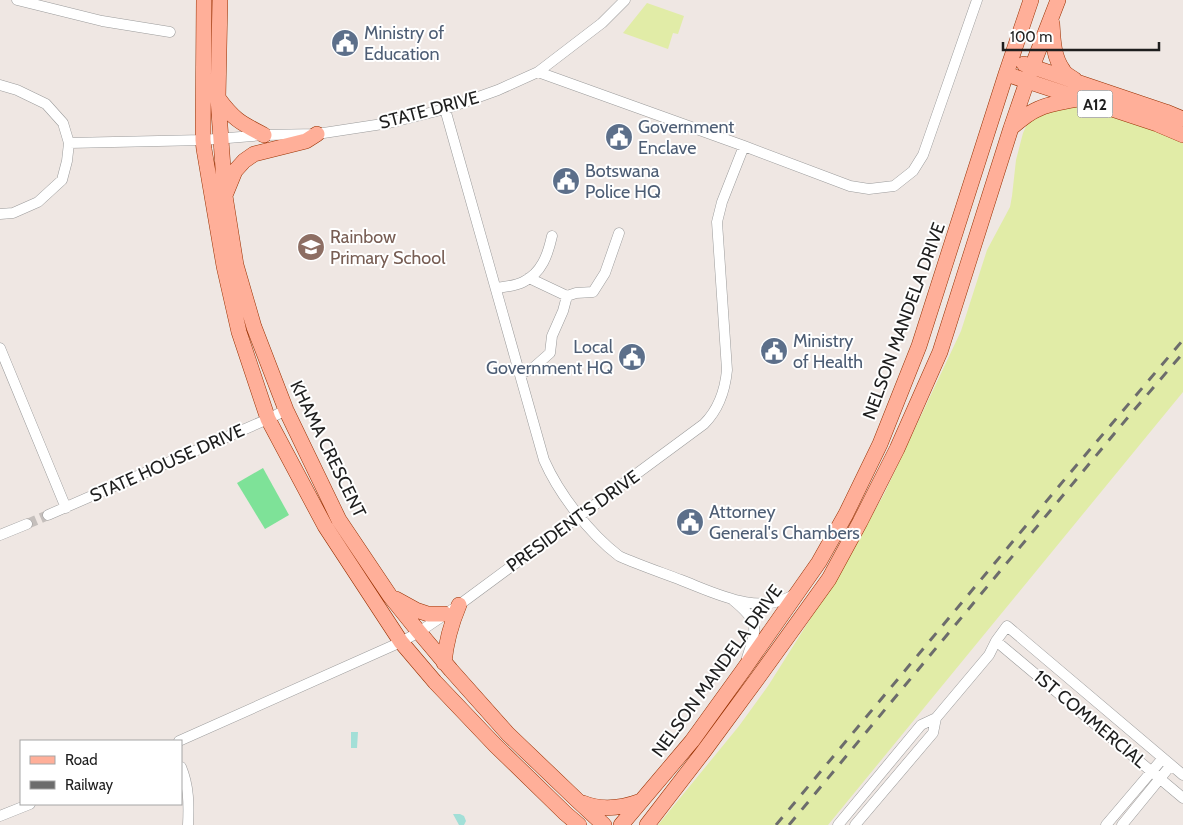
<svg xmlns="http://www.w3.org/2000/svg" width="1183" height="825" font-family="Cabin,sans-serif">
	<rect width="100%" height="100%" fill="#efe7e3"/>
	<!-- grass -->
	<path fill="#e1eca7" d="M647 3 684 16 678 34 673 33 668 49 623 33Z
		M1071 104 1183 138V392L828 825H658L739 726 768 686 843 567 884 494 961 331 987 250 1010 207 1012 196 1016 160 1023 133 1029 120Z"/>
	<!-- pitch -->
	<path fill="#7ee298" d="M263 468 289 515 265 529 237 483Z"/>
	<!-- water -->
	<path fill="#a2dfd7" d="M351 732H358L357 748H351Z
		M453 814H460L464 816 466 821 464 825H459Z"/>
	<g fill="none" stroke-linecap="round" stroke-linejoin="round">
		<!-- minor-tunnel -->
		<path stroke="#c5bfbc" stroke-width="10" stroke-dasharray="10 5" stroke-linecap="butt" d="M27 524 48 515"/>
		<!-- minor casing -->
		<g stroke="#9b9b9b" stroke-width="11">
			<path id="minor" d="M17 0 102 21 170 32
				M538 72 744 146 850 186 869 189 894 186 913 171 923 155 977 0
				M0 85 17 90 46 104 63 123 69 143 67 161 62 180 38 202 13 213 0 214
				M445 109 544 460C559 494 589 533 619 556 639 565 660 572 681 580 715 593 760 617 795 594
				M69 143 203 140 264 135 317 134 389 123 445 109 498 90 538 72 602 23 625 0
				M529 278 567 296
				M496 288C505 287 515 286 523 282 542 273 548 254 552 236
				M0 348 66 508
				M520 374 533 368 550 353 552 336 563 311 567 296 576 293 593 292 605 273 619 233
				M48 515 268 419 286 410
				M0 535 27 524
				M733 600C760 622 757 627 747 658
				M996 641 1183 798
				M179 741 401 642 419 632 459 605 704 424C719 409 725 391 727 370L717 222 722 202 744 146
				M181 767C189 786 189 805 188 825
				M0 816 30 804
				M838 825 921 725 936 718 989 655 996 641 1007 626 1183 775
				M855 825 933 733 936 718
				M1106 825 1163 758
				M1122 825 1171 765"/>
		</g>
		<!-- primary casing -->
		<g stroke="#983000" stroke-width="16">
			<path id="primary" d="M204 0 203 140 204 149 224 266 239 332 268 419 325 526 401 642 435 682 495 745 566 814 579 825
				M220 0 218 98 225 196 236 265 254 327 286 410 339 520 390 596 419 632 451 670 508 734 577 800 604 825
				M1052 23C1053 39 1053 56 1063 70 1065 74 1071 77 1075 80
				M1024 64 1166 112 1183 119
				M1006 74 1157 124 1183 135
				M218 98C234 120 241 123 264 135
				M1011 128C1019 121 1028 113 1038 109 1050 103 1064 102 1078 99
				M226 193 235 171 244 161 254 154 306 141 317 134
				M396 599 416 610 428 614H445
				M444 663C446 642 451 624 459 605
				M583 803C602 811 622 808 641 801
				M621 825 692 741 744 669 819 562 846 514 880 444 919 346 1006 74 1031 0
				M647 825 704 751 757 679 829 579 860 522 897 449 940 352 1011 128 1032 67 1058 0"/>
		</g>
		<!-- minor -->
		<use href="#minor" stroke="#fff" stroke-width="10"/>
		<!-- primary -->
		<use href="#primary" stroke="#ffaf99" stroke-width="15"/>
		<!-- rail -->
		<path stroke="#6c6c6c" stroke-width="3" stroke-dasharray="10 10" stroke-linecap="butt" d="M776 825 1070 473 1183 340
			M789 825 1129 416 1183 353"/>
	</g>
	<!-- icons -->
	<defs>
		<g id="civic-disc" transform="scale(1.4375)"><circle r="9.5" fill="#5c6f8a" stroke="#fff"/><path d="M-.6-6.5H3V-4.5H.6V-3L4-1V1h2V6H-6V1h2V-1L-.6-3ZM-1.2 2.5V6h2.4V2.5Z" fill="#fff"/></g>
		<g id="school-disc" transform="scale(1.4375)"><circle r="9.5" fill="#8d6e63" stroke="#fff"/><path d="M0-5L7-2L0 1L-7-2ZM-4 1L0 2.5L4 1V4Q0 6-4 4Z" fill="#fff"/></g>
	</defs>
	<g fill-rule="evenodd">
		<use href="#civic-disc" x="345" y="43"/>
		<use href="#civic-disc" x="619" y="137"/>
		<use href="#civic-disc" x="566" y="181"/>
		<use href="#school-disc" x="311" y="247"/>
		<use href="#civic-disc" x="774" y="351"/>
		<use href="#civic-disc" x="632" y="357"/>
		<use href="#civic-disc" x="690" y="522"/>
	</g>
	<g text-anchor="middle" stroke-width="4" stroke-linejoin="round" paint-order="stroke">
		<!-- shield labels -->
		<rect fill="#fff" stroke="#626262" stroke-width="1" x="1077.5" y="90.5" width="35" height="27" rx="4"/>
		<g font-size="16" font-weight="bold" fill="#1e1e1e">
			<text x="1095" y="110">A12</text>
		</g>
		<!-- service labels -->
		<g font-size="18" fill="#4e5e75" stroke="#fff" text-anchor="start">
			<text x="364" y="39">Ministry of<tspan x="364" dy="21">Education</tspan></text>
			<text x="638" y="133">Government<tspan x="638" dy="21">Enclave</tspan></text>
			<text x="585" y="177">Botswana<tspan x="585" dy="21">Police HQ</tspan></text>
			<text x="793" y="347">Ministry<tspan x="793" dy="21">of Health</tspan></text>
			<text x="613" y="353" text-anchor="end">Local<tspan x="613" dy="21">Government HQ</tspan></text>
			<text x="709" y="518">Attorney<tspan x="709" dy="21">General's Chambers</tspan></text>
		</g>
		<!-- street labels -->
		<g font-size="18" fill="#1e1e1e" stroke="#fff">
			<text transform="translate(429 110) rotate(-15)" y="6">STATE DRIVE</text>
			<text transform="translate(904 321) rotate(-70)" y="6">NELSON MANDELA DRIVE</text>
			<text transform="translate(328 449) rotate(64)" y="6">KHAMA CRESCENT</text>
			<text transform="translate(167 463) rotate(-24)" y="6">STATE HOUSE DRIVE</text>
			<text transform="translate(573 521) rotate(-36)" y="6">PRESIDENT'S DRIVE</text>
			<text transform="translate(717 671) rotate(-54)" y="6">NELSON MANDELA DRIVE</text>
			<text transform="translate(1090 719) rotate(40)" y="6">1ST COMMERCIAL</text>
		</g>
		<!-- education labels -->
		<g font-size="18" fill="#785e54" stroke="#fff" text-anchor="start">
			<text x="330" y="243">Rainbow<tspan x="330" dy="21">Primary School</tspan></text>
		</g>
	</g>
	<!-- legend -->
	<rect x="20" y="740" width="162" height="65" fill="#ffffff" stroke="#a5a5a5"/>
	<rect x="30" y="756" width="25" height="8" fill="#ffaf99" stroke="#a5a5a5"/>
	<text x="65" y="765" font-size="15" fill="#1e1e1e">Road</text>
	<rect x="30" y="781" width="25" height="8" fill="#6c6c6c" stroke="#a5a5a5"/>
	<text x="65" y="790" font-size="15" fill="#1e1e1e">Railway</text>
	<!-- scale -->
	<path d="M1003 42v8h156v-8" fill="none" stroke="#1e1e1e" stroke-width="2.5"/>
	<text x="1010" y="42" font-size="15" fill="#1e1e1e" stroke="#ffffff" stroke-width="4" paint-order="stroke">100 m</text>
</svg>
